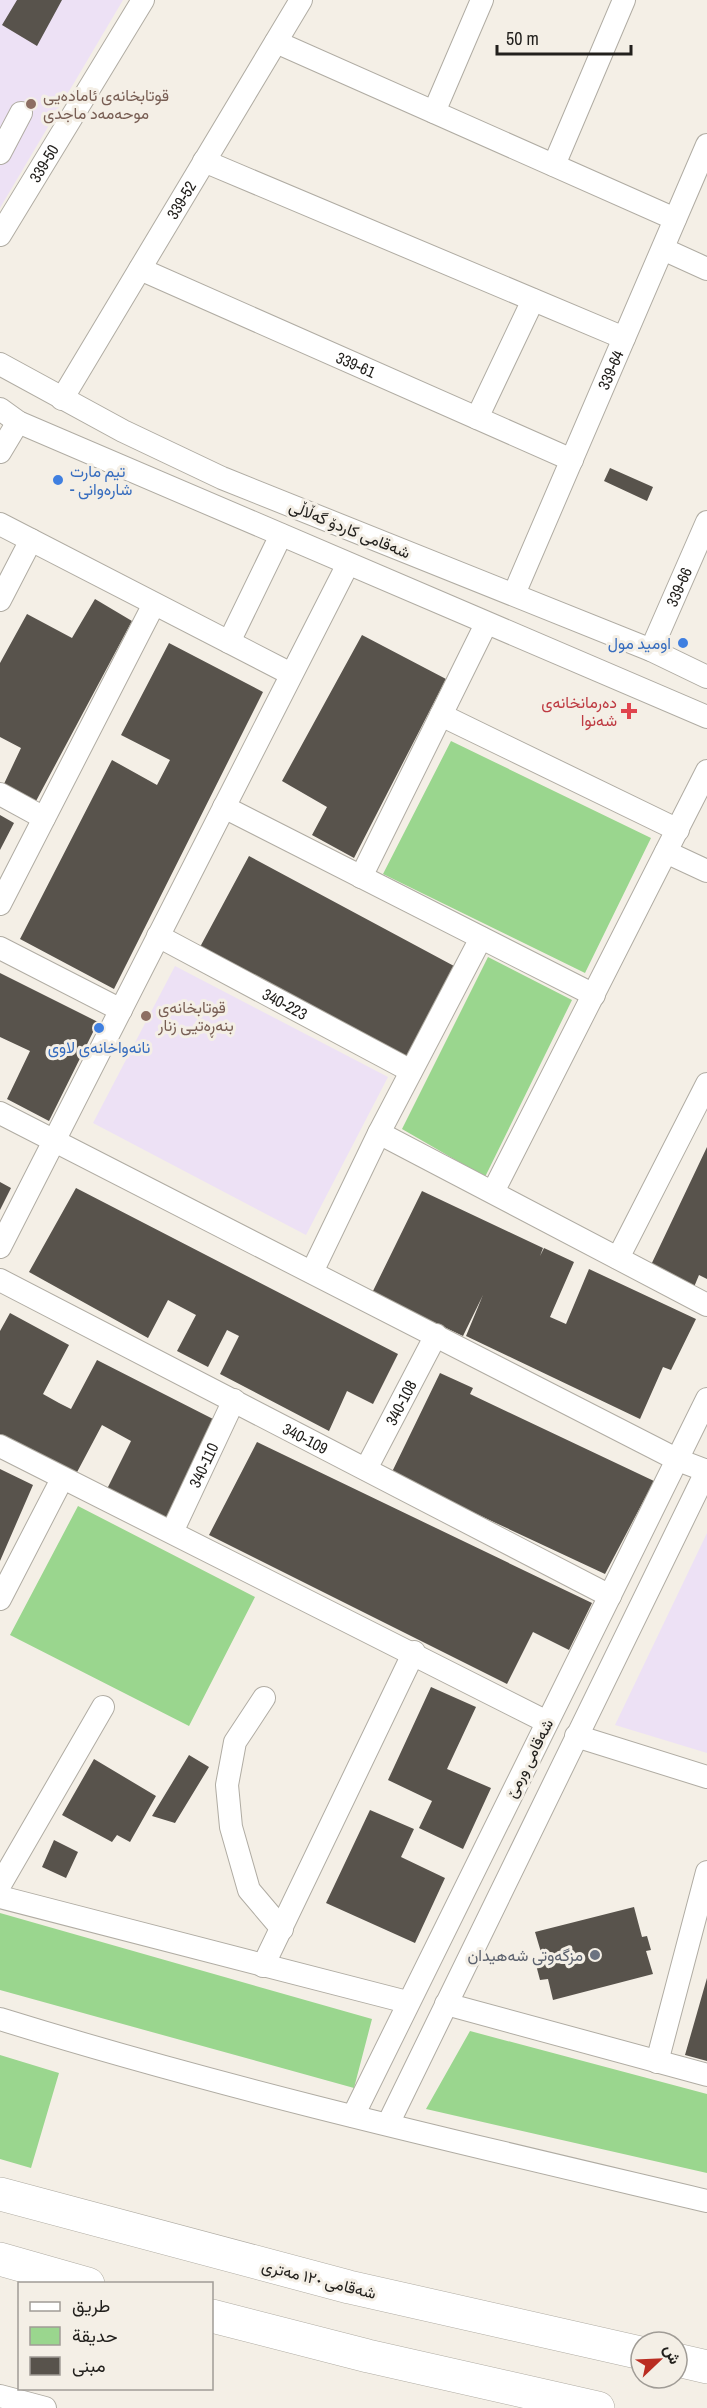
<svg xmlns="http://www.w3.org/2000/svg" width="707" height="2408" font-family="'Archivo Narrow',Vazirmatn,sans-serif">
	<rect width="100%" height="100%" fill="#f4efe6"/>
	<!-- education -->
	<path fill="#ede1f5" d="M0 0H123L0 208Z
		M175 966 388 1077 306 1235 93 1123Z
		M707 1533V1753L615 1725Z"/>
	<!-- green -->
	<path fill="#9ad68e" d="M451 741 651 838 585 973 383 874Z
		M488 957 572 1000 485 1177 402 1129Z
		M78 1506 255 1597 189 1726 10 1635Z
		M0 1913 372 2019 354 2088 0 1990Z
		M470 2031 707 2094V2173L426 2109Z
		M0 2055 59 2073 31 2168 0 2159Z"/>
	<!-- building -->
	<path fill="#58534c" d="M17 0H62L37 46 2 25Z
		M610 468 653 487 647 501 604 481Z
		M95 599 132 621 35 803 3 786 21 748 0 737V663L27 614 72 638Z
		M362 635 446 679 354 858 312 835 327 807 282 781Z
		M169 643 263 692 114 989 20 939 112 760 157 785 170 760 121 735Z
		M0 815 14 823 0 850Z
		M249 856 454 966 407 1057 200 947Z
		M0 973 98 1022 49 1121 7 1099 30 1051 0 1037Z
		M707 1147V1279L699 1275 694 1287 650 1267Z
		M0 1182 11 1188 0 1210Z
		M76 1188 398 1354 373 1404 347 1391 329 1431 220 1374 239 1336 227 1330 208 1367 177 1351 196 1315 181 1307 168 1300 148 1338 29 1272Z
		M422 1191 543 1248 540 1256 544 1248 574 1262 550 1317 566 1324 589 1269 696 1319 671 1370 663 1367 640 1419 466 1336 483 1295 463 1336 372 1293Z
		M10 1313 69 1345 43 1394 59 1403 71 1409 97 1360 215 1420 167 1521 106 1491 131 1441 102 1425 75 1476 0 1435V1331Z
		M440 1373 473 1388 470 1394 654 1481 605 1574 391 1474Z
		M257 1442 592 1603 569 1650 533 1632 507 1684 209 1535Z
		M0 1469 33 1485 0 1561Z
		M431 1687 476 1707 447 1769 491 1788 463 1849 419 1828 432 1801 388 1780Z
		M189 1755 209 1767 175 1823 152 1816Z
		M94 1759 156 1796 130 1842 117 1835 112 1842 62 1815Z
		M370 1810 414 1829 401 1857 445 1878 415 1943 326 1903Z
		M54 1840 78 1852 66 1878 42 1867Z
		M634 1907 642 1937 647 1936 651 1950 646 1951 653 1974 553 2000 548 1979 540 1980 535 1961 543 1959 535 1932Z
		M707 1978V2061L685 2055Z"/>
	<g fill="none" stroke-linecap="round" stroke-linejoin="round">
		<!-- minor casing -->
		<g stroke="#b0aca3" stroke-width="24">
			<g id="minor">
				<path d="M276 42 675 219"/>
				<path d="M434 112 482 0"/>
				<path d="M0 153 21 113"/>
				<path d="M204 161 624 338"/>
				<path d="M554 165 624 0"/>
				<path id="s1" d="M0 235 143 0"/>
				<path d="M663 249 707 269"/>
				<path id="s2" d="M140 269 572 460"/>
				<path d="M0 364 123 431 222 478 651 650 707 677"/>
				<path id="s3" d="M62 399 301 0"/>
				<path d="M0 409 18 422 707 717"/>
				<path d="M477 418 533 300"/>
				<path d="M0 452 18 422"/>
				<path d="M0 524 291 674"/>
				<path id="s4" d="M514 594 707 145"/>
				<path d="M0 600 31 540"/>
				<path d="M229 642 281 535"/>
				<path id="s5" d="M651 650 707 522"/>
				<path d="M441 715 678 830"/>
				<path d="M0 794 44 818"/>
				<path d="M224 807 594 995"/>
				<path d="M666 852 707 871"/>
				<path d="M361 877 486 624"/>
				<path d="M0 904 154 604"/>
				<path id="s6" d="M158 936 411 1071"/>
				<path d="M0 948 121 1010"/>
				<path d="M0 1113 678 1460 707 1471"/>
				<path d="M379 1133 707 1305"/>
				<path d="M493 1192 707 771"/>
				<path d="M0 1247 348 564"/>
				<path d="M618 1258 707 1084"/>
				<path d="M312 1272 379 1133 481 938"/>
				<path id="s7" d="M0 1280 610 1596"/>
				<path d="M0 1446 547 1722"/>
				<path id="s8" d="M366 1469 436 1335"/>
				<path id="s9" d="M172 1532 234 1400"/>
				<path d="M0 1599 62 1479"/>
				<path d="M264 1698 235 1742 227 1785 231 1827 249 1890 282 1929"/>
				<path d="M576 1736 707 1777"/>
				<path d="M0 1885 103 1707"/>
				<path d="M0 1897 407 2002"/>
				<path d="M263 1966 414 1652"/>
				<path d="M446 2004 707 2075"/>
				<path d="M0 2019C232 2091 470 2145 707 2201"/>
				<path d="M657 2062 707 1872"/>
				<path d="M353 2116 707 1399"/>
				<path d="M388 2124 707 1470"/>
				<path d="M0 2396 45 2408"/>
			</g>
		</g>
		<!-- highway casing -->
		<g stroke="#b0aca3" stroke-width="34">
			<path id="highway" d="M0 2194 349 2287 641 2353
				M0 2259 88 2284
				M212 2316 368 2356 598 2408
				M677 2360 707 2367"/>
		</g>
		<!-- minor -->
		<use href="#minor" stroke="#fff" stroke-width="22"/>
		<!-- highway -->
		<use href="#highway" stroke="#fff" stroke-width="33"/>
	</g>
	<!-- markers -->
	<g fill="#8d6e63" stroke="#f4efe6" stroke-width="2">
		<circle cx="31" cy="104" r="6"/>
		<circle cx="146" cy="1016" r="6"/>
	</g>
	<g fill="#3f7fe0" stroke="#f4efe6" stroke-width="2">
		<circle cx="58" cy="480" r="6"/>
		<circle cx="683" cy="643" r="6"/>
		<circle cx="99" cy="1028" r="6"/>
	</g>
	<path fill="#e0444e" stroke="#f4efe6" stroke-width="2" d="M626 702h6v6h6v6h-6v6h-6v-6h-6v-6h6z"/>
	<circle fill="#6b7280" stroke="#f4efe6" stroke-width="2" cx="595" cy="1955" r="6"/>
	<g text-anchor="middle" stroke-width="6" stroke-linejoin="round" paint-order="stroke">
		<!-- education labels -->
		<g font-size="16" fill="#785e54" stroke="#f4efe6" text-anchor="start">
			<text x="43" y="101">قوتابخانەی ئامادەیی<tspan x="43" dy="18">موحەمەد ماجدی</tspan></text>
			<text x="158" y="1013">قوتابخانەی<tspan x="158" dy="18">بنەڕەتیی زنار</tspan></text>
		</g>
		<!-- street labels -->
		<g font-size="16" fill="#22201d" stroke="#f4efe6">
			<text dy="6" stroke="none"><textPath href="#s1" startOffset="84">339-50</textPath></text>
			<text dy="6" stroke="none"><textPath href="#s3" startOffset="232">339-52</textPath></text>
			<text dy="6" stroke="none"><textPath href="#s2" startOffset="236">339-61</textPath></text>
			<text dy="6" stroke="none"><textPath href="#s4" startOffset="244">339-64</textPath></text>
			<text transform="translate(350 529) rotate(22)" y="6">شەقامی کاردۆ گەڵاڵی</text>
			<text dy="6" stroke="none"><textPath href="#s5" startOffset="69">339-66</textPath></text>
			<text dy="6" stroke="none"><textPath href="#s6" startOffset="144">340-223</textPath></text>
			<text dy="6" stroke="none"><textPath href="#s8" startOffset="75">340-108</textPath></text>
			<text dy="6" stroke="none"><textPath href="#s7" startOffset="344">340-109</textPath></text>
			<text dy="6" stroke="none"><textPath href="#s9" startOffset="74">340-110</textPath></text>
			<text transform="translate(529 1758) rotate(-63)" y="6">شەقامی ورمێ</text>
			<text transform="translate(319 2279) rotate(14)" y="6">شەقامی ١٢٠ مەتری</text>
		</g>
		<!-- shop labels -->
		<g font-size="16" fill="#366cbe" stroke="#f4efe6" text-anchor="start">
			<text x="70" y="477">تیم مارت<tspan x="70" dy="18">- شارەوانی</tspan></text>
			<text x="671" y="649" text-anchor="end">اوميد مول</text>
			<text x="99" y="1053" text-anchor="middle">نانەواخانەی لاوی</text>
		</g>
		<!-- health labels -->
		<g font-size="16" fill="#be3a42" stroke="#f4efe6" text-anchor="end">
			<text x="617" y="708">دەرمانخانەی<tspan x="617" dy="18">شەنوا</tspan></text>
		</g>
		<!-- worship labels -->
		<g font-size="16" fill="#5b616d" stroke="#f4efe6" text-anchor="end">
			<text x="583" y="1961">مزگەوتی شەهیدان</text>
		</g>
	</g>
	<!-- legend -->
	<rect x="18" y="2282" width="195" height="108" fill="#f4efe6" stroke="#a09c96" stroke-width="1.5"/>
	<rect x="30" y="2302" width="30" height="9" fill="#ffffff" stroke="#a09c96" stroke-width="1.5"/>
	<text x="72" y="2312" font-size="18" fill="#22201d">طريق</text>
	<rect x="30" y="2327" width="30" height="18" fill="#9ad68e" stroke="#a09c96" stroke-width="1.5"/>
	<text x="72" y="2342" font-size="18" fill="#22201d">حديقة</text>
	<rect x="30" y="2357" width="30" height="18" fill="#58534c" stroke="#a09c96" stroke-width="1.5"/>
	<text x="72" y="2372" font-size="18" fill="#22201d">مبنى</text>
	<!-- north arrow -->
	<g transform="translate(659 2360) rotate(67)"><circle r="28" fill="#f4efe6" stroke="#a09c96" stroke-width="1.5"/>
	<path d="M0-4.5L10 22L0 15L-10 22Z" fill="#ba2d22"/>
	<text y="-9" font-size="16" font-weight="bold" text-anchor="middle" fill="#22201d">ش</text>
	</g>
	<!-- scale -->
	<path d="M497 45v9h134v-9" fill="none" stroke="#22201d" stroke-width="3"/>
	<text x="506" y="45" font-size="18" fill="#22201d" stroke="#f4efe6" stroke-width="4.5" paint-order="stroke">50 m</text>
</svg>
